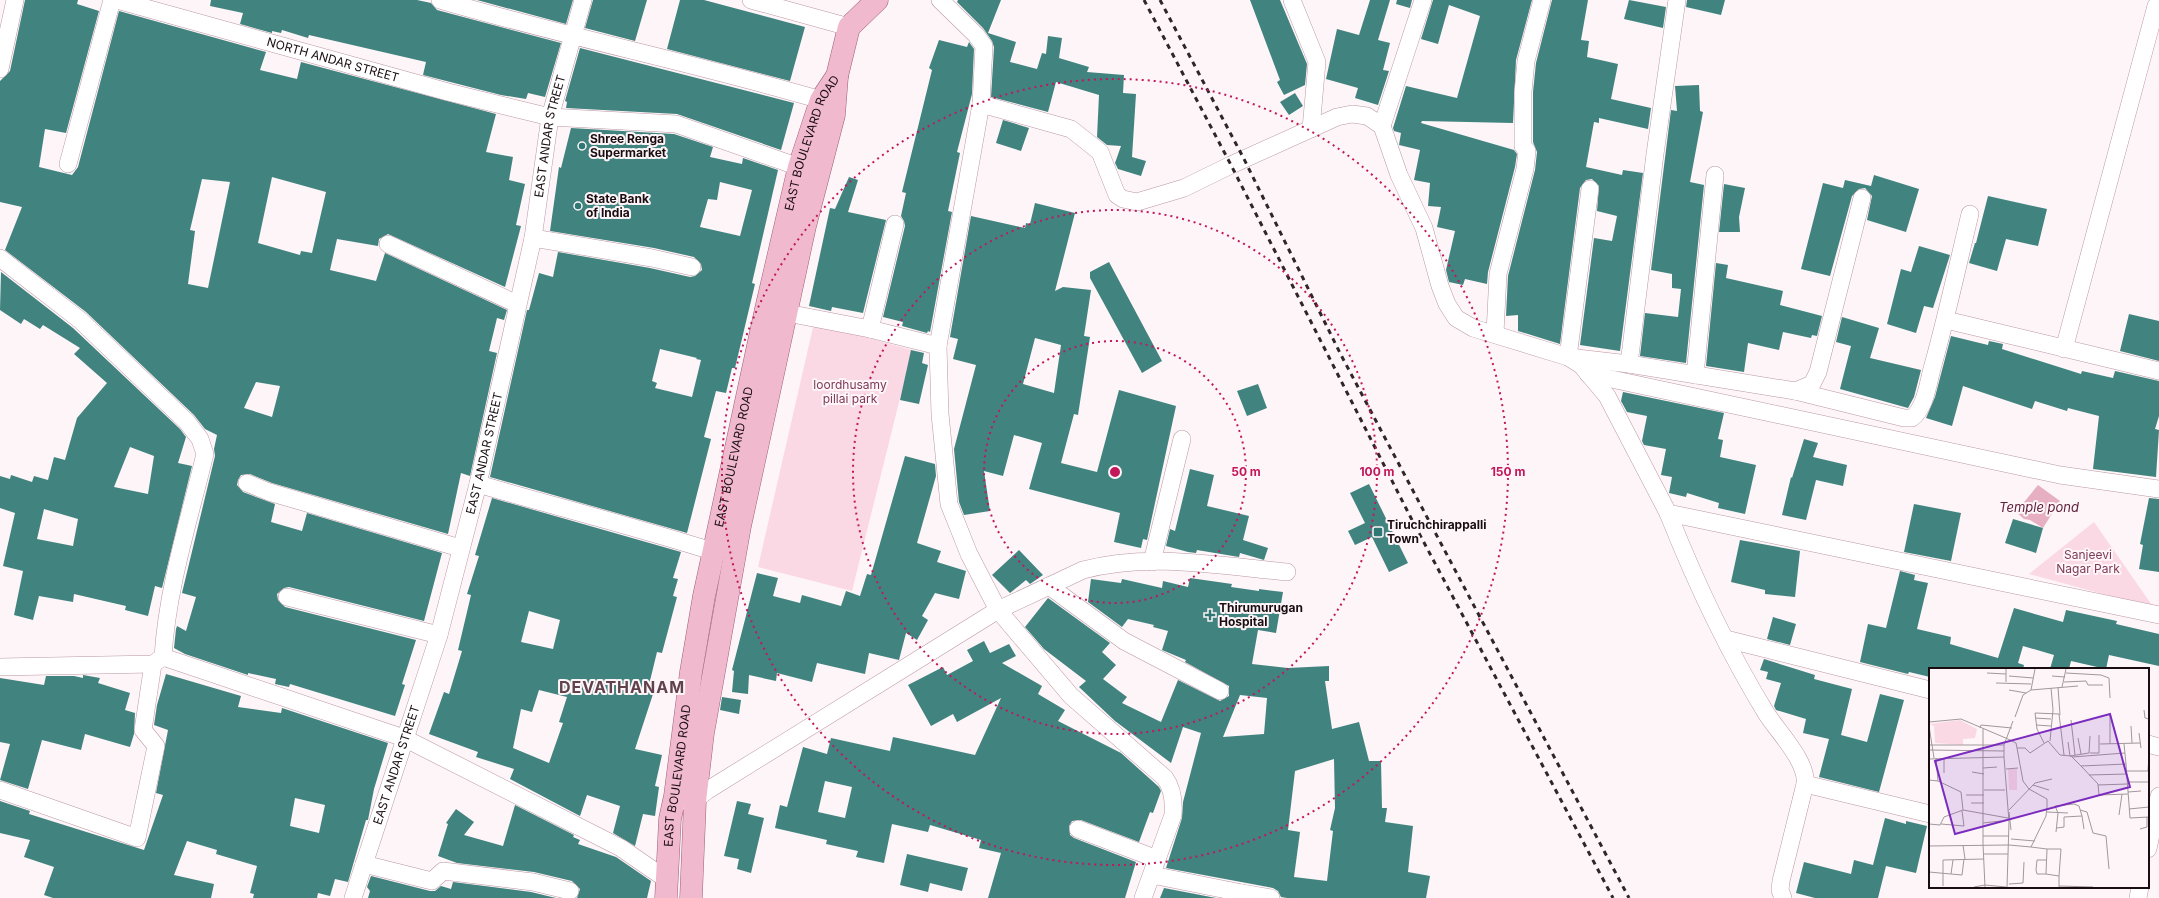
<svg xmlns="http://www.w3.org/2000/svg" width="2159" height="898" font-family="Inter,sans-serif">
	<rect width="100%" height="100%" fill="#fdf5f8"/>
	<!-- green -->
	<path fill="#fbd9e4" d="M814 323 912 350 852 591 758 567Z
		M2094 522 2154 608 2029 574Z"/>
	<!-- water -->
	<path fill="#e7b0c2" d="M2038 485 2060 501 2043 528 2030 520 2024 519 2016 512Z"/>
	<!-- building -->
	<path fill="#41837e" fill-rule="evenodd" d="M25 0H78L77 4 99 11 66 133 45 129 39 167 72 175 78 167 119 11 266 52 260 70 297 79 301 62 496 114 486 152 513 157 509 180 525 184 516 225 521 226 505 287 388 234 379 239 378 246 337 239 330 270 376 281 385 253 507 310 504 320 497 318 489 351 497 353 470 476 461 473 448 534 272 483 250 474 241 475 238 480 237 485 243 492 275 504 271 522 302 531 307 513 442 553 424 621 289 587 284 588 277 594 278 600 285 607 416 640 402 684 405 685 395 716 290 684 289 687 275 684 276 679 248 673V675L185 654 174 648 176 629 177 626 186 631 196 597 182 593 215 456 214 449 217 435 205 429 194 415 86 312 5 250 22 207 0 202V81L10 71ZM272 177 326 192 312 253 301 251 300 255 258 243ZM202 179 230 182 208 288 188 284 195 231 190 230ZM256 382 280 386 272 417 244 408Z
		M211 0H417L431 3 437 10 561 43 545 97 528 93 526 99 501 95 423 75 426 62 309 35 308 38 282 30 281 33 272 31V33L240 24 243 13 210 6Z
		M477 0H573L566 24Z
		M593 0H647L635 41 585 28Z
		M680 0H704L805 27 790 81 667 49Z
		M958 0H1001L988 33 1016 42 1010 62 1037 69 1042 53 1046 54 1048 36 1062 38 1059 58 1089 67 1087 72 1124 75 1123 93 1136 94 1132 157 1146 161 1141 176 1118 169 1115 163 1121 146 1107 145 1097 137 1099 95 1056 82 1048 112 991 97 994 47 992 41 983 28 957 2Z
		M1250 0H1280L1307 64 1305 85 1284 95 1277 82 1280 80Z
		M1370 0H1390L1378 40 1390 43 1383 70 1389 71 1378 105 1355 98 1358 88 1326 79 1337 29 1359 35Z
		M1397 0H1412L1410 8 1396 4Z
		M1433 0H1532L1516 60 1513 123 1422 121 1421 123 1514 150 1517 154 1515 167 1488 272 1487 284 1465 279 1463 285 1449 282 1446 270 1455 231 1437 227 1441 207 1428 206 1430 183 1414 180 1420 150 1399 145 1401 133 1394 131 1393 128 1406 86 1457 98 1480 16 1449 5 1438 44 1421 39Z
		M1552 0H1588L1581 40 1589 41 1587 57 1618 64 1611 99 1651 108 1648 129 1599 118V123L1594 122 1586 167 1622 175 1623 170 1643 173 1620 351 1580 345 1594 238 1612 241 1617 216 1597 211 1599 186 1592 179 1586 180 1580 188 1560 344 1518 331V315L1506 316 1508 276 1535 170 1537 152 1533 142V92L1536 63Z
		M1629 0 1666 7 1663 28 1624 19Z
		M1687 0H1725L1721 15 1686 7Z
		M939 40 967 47 969 42 974 49 972 94 957 152 960 153 948 211 952 212 930 332 928 331 927 333 902 326 903 322 883 317 905 226 904 221 901 216 906 193 902 192 932 70 929 68Z
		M580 48 794 103 781 150 677 114 566 108 567 102 565 101Z
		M1699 85 1700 111 1703 112 1690 182 1704 185 1686 363 1640 356 1645 313 1678 317 1681 289 1672 288V274L1651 270 1671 110 1677 111 1675 86Z
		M1295 93 1303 106 1289 115 1280 102Z
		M1003 120 1029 128 1021 151 996 143Z
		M571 128 674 134 713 147 710 157 742 164 743 158 778 170 752 283 755 284 735 368H732L726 393 716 391 704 437 711 439 687 533 490 477 527 310H529L539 273 553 277 558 252 650 268 690 277 695 276 702 270 701 264 694 257 654 248 550 231 559 167 561 168ZM720 182 752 190 740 236 700 227 708 199 717 200ZM660 349 697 358 696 359 701 360 692 397 655 388 657 383 652 381Z
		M1874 175 1919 189 1906 232 1867 220 1872 196 1865 188 1859 189 1852 196 1830 276 1801 269 1823 183 1843 188 1845 180 1871 186Z
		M849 177 858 180 848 212 886 220 863 313 832 307 831 311 809 306 830 208 835 209Z
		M1724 184 1745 188 1739 217 1740 232H1719Z
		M1988 196 2047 209 2038 246 2006 239 1997 271 1969 263 1975 243H1976Z
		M1035 203 1075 213 1055 291 1063 287 1091 290 1084 336 1090 337 1078 415 1074 414 1061 463 1097 472 1119 390 1176 406 1147 540 1143 539 1141 548 1114 542 1120 513 1029 489 1042 443 1014 435 1003 476 984 471 990 511 964 515 959 502 954 449 976 365 953 359 958 339 950 337 971 216 1025 228 1026 223 1030 224ZM1035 338 1061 345 1054 393 1023 384Z
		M1919 246 1950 255 1933 308 1924 306 1916 333 1887 324 1901 269 1911 272Z
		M1109 262 1162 361 1142 373 1090 278V272Z
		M1716 263 1728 265 1726 278 1783 291 1780 305 1822 316 1817 336 1812 335 1811 338 1783 332 1779 350 1748 343 1744 372 1706 366Z
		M1 272 73 328 180 429 186 437 178 463 192 466 162 588 155 586 148 616 125 610 126 606 74 594 73 602 39 596 33 620 14 615 23 571 3 566 15 513 0 508V476L10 479 11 475 32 482 34 476 48 480 54 457 65 460 77 418 107 383 74 354 80 348 43 325 40 329 24 319 21 324 0 310ZM130 447 154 456 148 494 114 487ZM44 509 78 519 73 546 37 539Z
		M2129 314 2159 321V361L2120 351Z
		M1842 317 1879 328 1870 358 1921 370 1914 397 1908 408 1840 389 1851 346 1836 342Z
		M1951 336 1988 345 1989 341 2003 344 2002 349 2081 374 2082 371 2113 378 2115 371 2159 381V416L2155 429 2159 430 2156 477 2093 469 2099 416 2068 408 2067 411 2035 401 2032 409 1963 386 1952 426 1926 418 1935 397Z
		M911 350 924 353 922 363 928 365 919 404 900 400Z
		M1258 384 1267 408 1247 416 1237 391Z
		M1623 392 1724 413 1718 439 1723 440 1720 457 1756 465 1745 514 1718 508 1719 503 1687 493 1686 497 1669 493 1672 477 1661 475 1666 449 1644 445 1642 441 1647 416 1627 412 1621 401Z
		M1804 439 1818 443 1813 457 1847 465 1843 486 1816 480 1806 520 1782 515 1791 477 1792 478Z
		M905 456 935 464 936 476 917 543 941 551 937 562 966 571 959 599 935 593 922 616 928 620 917 640 906 633 899 660 869 653 865 674 817 663 812 682 777 673 776 681 749 675 748 694 732 692 734 671 732 670 757 573 778 578 773 596 800 603 802 595 841 606 846 591 860 596 867 574 871 575Z
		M1190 469 1214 475 1207 506 1249 516 1243 540 1268 548 1264 560 1240 553 1239 557 1197 550 1196 553 1188 552 1166 546 1170 529 1175 531Z
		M1369 484 1408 563 1389 572 1372 537 1355 545 1348 531 1365 523 1350 493Z
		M492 498 681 552 673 578 678 579 673 596 677 597 662 653 657 652 648 689 654 691 635 749 662 755 655 786 659 787 655 816 643 814 635 846 613 833 620 806 587 795 580 816 510 779 514 769 476 757 478 752 429 734 444 692 449 694 462 651 458 650 471 595 467 594 479 556 475 555ZM529 611 560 620 553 649 521 642ZM539 690 567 697 559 722 563 723 549 763 513 748 521 709 532 712Z
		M2149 498 2159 499V572L2139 569 2143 545 2140 544Z
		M1914 504 1961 513 1951 561 1904 552Z
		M2013 519 2043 528 2036 553 2005 543Z
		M1740 540 1800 551 1795 597 1765 594V590L1731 582Z
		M1019 550 1043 575 1030 584 1026 580 1010 593 992 575Z
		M1900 571 1915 575 1914 580 1928 583 1917 629 1951 637 1950 644 1998 658 2014 608 2063 622 2066 610 2117 621 2116 624 2159 634V666L2109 655 2106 669 2071 661 2069 669H2050L2054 655 2023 646 2018 663 2024 665 2023 669H1930V677L1909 672 1908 674 1860 662 1868 624 1886 628Z
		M1190 578 1232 584 1231 587 1259 591V589L1283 592 1276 633 1258 630 1252 664 1288 668 1329 666V681H1325L1332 729 1359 722 1369 761H1381L1382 808H1387L1385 822 1413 826 1408 872 1430 876 1426 898H1287L1281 897 1278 891 1273 888 1166 868 1182 818 1183 802 1201 733 1183 727 1171 763 1115 721 1079 687 1086 681 1044 649 1025 627 1048 598 1110 643 1102 652 1116 665 1103 679 1127 697 1122 703 1161 722 1178 680 1220 701 1229 696V686L1185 662 1186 660 1162 650 1168 631 1153 627 1154 625 1128 619 1122 627 1088 602 1091 579 1121 583 1122 579 1162 588 1163 581 1188 587ZM1240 695 1267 698 1264 734 1223 737ZM1334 759 1335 808 1330 830 1333 831 1327 881 1294 877 1300 832 1288 830 1295 771Z
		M1773 617 1796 624 1790 645 1767 639Z
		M984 641 990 653 1009 644 1016 656 1002 663 1042 686 1038 694 1065 710 1058 721 1121 753 1159 787 1161 791 1153 813 1150 812 1139 842 1081 820 1072 821 1069 826 1070 835 1074 838 1136 862 1125 898H988L1001 853 979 848 981 840 930 825 928 832 892 824 884 863 856 857 858 851 826 844 827 840 775 828 780 805 787 807 803 747 827 754 831 738 890 751 893 737 975 755 1001 698 957 722 953 714 931 726 908 685 943 667 947 675 973 661 967 650ZM825 781 852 787 845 818 818 812Z
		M1764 659 1815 675 1814 679 1852 689 1841 735 1867 742 1880 694 1904 700 1879 792 1819 777 1829 739 1803 733 1806 719 1776 710 1774 706 1781 683 1766 679 1768 672 1760 670Z
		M166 674 241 696 238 707 281 713 282 708 388 743 374 789 368 820H366L348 882 335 879 330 896 318 893 317 898H253L254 894 250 893 257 866 216 854 217 850 187 841 174 875 214 884 211 898H53L44 895 54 867 24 857 30 840 0 833V801L30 811 29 814 144 850 163 795 156 793 168 730 154 725 157 705ZM295 798 325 805 319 833 290 826Z
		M83 675 100 678 98 683 130 693 125 710 135 713 134 734 130 747 85 734 81 750 42 740 28 789 0 780 10 744 0 742V678L44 685 46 676H74L83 678Z
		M722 697 741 700 739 714 720 710Z
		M737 801 751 804 748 814 764 818 751 873 737 869 739 859 724 856Z
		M515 805 574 835 573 837 580 840 578 844 616 857 651 881 647 898H577L580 889 572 881 534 872 457 863 438 856 448 824 446 823 456 809 474 822 464 835 503 846Z
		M1885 818 1906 824V821L1927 826 1916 873 1886 866 1878 898H1815L1796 893 1804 862 1851 874 1854 860 1873 865Z
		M907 854 968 868 962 891 930 883 928 892 900 885Z
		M371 876 430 891H435L441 886 451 889 453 882 531 892 556 898H368L370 891 367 887Z
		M1164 888 1216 898H1160Z"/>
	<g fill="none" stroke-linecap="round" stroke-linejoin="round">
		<!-- minor casing -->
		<g stroke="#bb98a3" stroke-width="18">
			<g id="minor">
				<path id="s1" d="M117 0 448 92 550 117 676 124 799 167"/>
				<path d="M440 0C566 37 695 63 821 100"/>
				<path d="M751 0 849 27"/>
				<path d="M940 0 976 35 984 46 981 104 1071 129 1100 152 1117 195 1123 199 1137 202 1184 188 1231 165 1337 117 1352 114 1367 116 1382 126 1399 175 1424 228 1440 286 1447 304 1456 318 1473 328 1568 357 1581 365 1607 396 1668 513 2159 615"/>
				<path d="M1292 0 1317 62 1311 129"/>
				<path d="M0 69 15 0"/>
				<path d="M981 104 938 346 940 414 949 504 969 554 998 610 1071 696 1165 778C1173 789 1174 802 1173 815L1143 898"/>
				<path d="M1382 126 1423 0"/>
				<path d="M68 164 112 0"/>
				<path d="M1590 189 1568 357 1629 364 1795 391 1812 384 1818 372 1862 198"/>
				<path d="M533 238 652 258 692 267"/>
				<path d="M388 244 517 304"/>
				<path d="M0 258 80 320 187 422 200 439 205 454C189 520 167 589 163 657L153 664 0 667"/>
				<path d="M787 313 870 329 938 346"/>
				<path d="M1946 320 2159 371"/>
				<path d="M870 329 895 224"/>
				<path d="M1495 333 1498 274 1525 169 1527 151 1523 146V92L1526 61 1542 0"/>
				<path d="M2064 349 2156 6"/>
				<path d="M1629 364 1655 154 1677 0"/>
				<path d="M1588 374 2060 475 2159 489"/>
				<path d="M1695 375 1715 175"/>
				<path d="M1795 391 1904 418H1912C1926 407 1928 382 1933 365 1947 315 1958 264 1970 214"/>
				<path d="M247 483 269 492 460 548"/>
				<path d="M478 484C557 507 636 527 715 552"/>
				<path d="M1668 513C1695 581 1728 651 1766 713 1778 732 1808 762 1805 784L1781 881 1780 890 1783 898"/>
				<path d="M1152 562 1182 439"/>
				<path d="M1049 586 1124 641 1220 691"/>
				<path d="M287 597 439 635"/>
				<path d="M1726 639 1930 690"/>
				<path d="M163 657 404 738 621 848 666 879"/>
				<path d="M2148 744 2159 747"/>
				<path d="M1805 784 1930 814"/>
				<path d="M0 790 137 838 156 746 143 730 153 664"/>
				<path d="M690 804 708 790 998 610 1083 570C1149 552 1221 566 1287 572"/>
				<path d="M1078 829 1157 859"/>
				<path d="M2148 849 2159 796"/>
				<path d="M364 864 432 881 443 871 533 882 570 891"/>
				<path d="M1152 875 1242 893"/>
				<path id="s2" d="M353 898 439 635 478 484 533 238 550 117 583 0"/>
				<path d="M1243 898 1242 893 1271 898"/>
				<path d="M2138 898 2140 887"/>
			</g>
		</g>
		<!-- major casing -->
		<g stroke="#9f5f76" stroke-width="23">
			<g id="major">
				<path id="s3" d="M666 898 670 819 675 796 691 672 704 596 766 309 799 167 821 100 837 76 849 27 877 0"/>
				<path d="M691 898 695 801 703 733 740 526 805 226 834 115 837 77"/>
			</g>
		</g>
		<!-- minor -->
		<use href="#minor" stroke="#fff" stroke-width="17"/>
		<!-- major -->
		<use href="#major" stroke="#f1b9cd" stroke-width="22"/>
		<!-- rail -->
		<path stroke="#312529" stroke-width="3" stroke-dasharray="5 5" stroke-linecap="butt" d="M1144 0 1231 165 1412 520 1613 898
			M1160 0 1244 159 1341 355 1629 898"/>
	</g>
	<!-- distance rings -->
	<g fill="none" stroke="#c2185b" stroke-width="2" stroke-dasharray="2 4">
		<circle cx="1115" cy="472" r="131"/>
		<circle cx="1115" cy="472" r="262"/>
		<circle cx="1115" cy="472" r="393"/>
	</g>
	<!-- markers -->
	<g fill="#2e7773" stroke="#fdf5f8" stroke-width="1.5">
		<circle cx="582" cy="146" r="4"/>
		<circle cx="578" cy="206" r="4"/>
		<rect x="1373" y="527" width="10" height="10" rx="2"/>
		<path d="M1208 609h4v4h4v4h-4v4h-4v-4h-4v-4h4z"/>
	</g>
	<g text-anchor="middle" stroke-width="4" stroke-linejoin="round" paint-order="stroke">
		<!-- street labels -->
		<g font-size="12" fill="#190d11" stroke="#fdf5f8">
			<text dy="4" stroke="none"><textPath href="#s1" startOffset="224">NORTH ANDAR STREET</textPath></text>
			<text dy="4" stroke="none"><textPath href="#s2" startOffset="788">EAST ANDAR STREET</textPath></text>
			<text dy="4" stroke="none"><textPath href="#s3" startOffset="771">EAST BOULEVARD ROAD</textPath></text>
			<text dy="4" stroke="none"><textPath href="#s2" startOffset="464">EAST ANDAR STREET</textPath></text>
			<text dy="4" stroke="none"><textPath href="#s3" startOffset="447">EAST BOULEVARD ROAD</textPath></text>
			<text dy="4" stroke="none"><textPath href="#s2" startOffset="140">EAST ANDAR STREET</textPath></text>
			<text dy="4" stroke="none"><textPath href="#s3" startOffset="123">EAST BOULEVARD ROAD</textPath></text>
		</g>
		<!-- poi labels -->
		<g font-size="12" font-weight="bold" fill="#190d11" stroke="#fdf5f8" text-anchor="start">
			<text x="590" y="143">Shree Renga<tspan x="590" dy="14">Supermarket</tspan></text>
			<text x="586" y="203">State Bank<tspan x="586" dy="14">of India</tspan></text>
			<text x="1387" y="529">Tiruchchirappalli<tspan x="1387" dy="14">Town</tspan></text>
			<text x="1219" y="612">Thirumurugan<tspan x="1219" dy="14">Hospital</tspan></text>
		</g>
		<!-- park labels -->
		<g font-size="12" fill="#7d3a55" stroke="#fdf5f8">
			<text x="850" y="389">loordhusamy<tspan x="850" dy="14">pillai park</tspan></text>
			<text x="2088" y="559">Sanjeevi<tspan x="2088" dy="14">Nagar Park</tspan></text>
		</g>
		<!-- water labels -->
		<g font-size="13" font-style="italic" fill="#61213c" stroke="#fdf5f8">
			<text x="2039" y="512">Temple pond</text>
		</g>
		<!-- district labels -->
		<g font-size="16" font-weight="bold" letter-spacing="1" fill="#60424d" stroke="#fdf5f8">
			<text x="622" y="693">DEVATHANAM</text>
		</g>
	</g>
	<!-- overview -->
	<g transform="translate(1929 668)">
		<rect width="220" height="220" fill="#fdf5f8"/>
		<path d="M31 52 48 61 46 70 34 71V77L6 75 5 58 0 56ZM79 101H88V122H80Z" fill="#fbd9e4"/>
		<path fill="none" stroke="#a2989c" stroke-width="1" d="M77 1V14M58 5 77 6M137 5 172 7 180 10 181 30M80 8 104 10M123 8 136 9M135 14 157 13 159 17H174M67 15 102 16M129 19 131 47M133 19 137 1M80 22 97 25M102 22 149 18M215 42 216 50 220 51M181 46V76M86 49 94 27 102 22 106 1M106 50 122 51M142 52 146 87M0 54 32 51 79 71 87 75 88 80H96L101 85 119 73 131 87 142 88 152 98 197 96 201 150 220 149M107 57 122 58M0 58 5 90M202 58 203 75M51 60 52 57 83 60M54 61V176L56 219M210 65 212 80M149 70 152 86M121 73 124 42 122 20M139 74 141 88 160 85 161 68M115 75 108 61 106 45 130 46 135 87M171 76 211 75M195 76 197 96M0 77H75M0 82 75 83M161 85H170V67M143 89 196 85M7 90 9 113M15 90V105M0 91 75 89M152 98 169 116 170 127 199 126M54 100 68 99M77 101 89 100M198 103H220M219 103 220 88M43 104 55 106M160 107 198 106M0 112 9 113 32 124 34 142M199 114H220M104 117 120 122M169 117 198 116M55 122H76M199 124 212 123M37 127H55M42 135H55M200 141 220 139M80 142 106 115 123 111M151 142 158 144 164 165 177 168 180 201M80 144 82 162M118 144 139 145M190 147 193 126M153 148 155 161M54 155 72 153M0 156 11 157 15 149 34 142 79 150M12 156 35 158 33 143M211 161 218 159V149M127 164 129 145 126 138 145 136 150 138 153 148 135 149V159L128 160M54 168H80M82 171 106 173M34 177 36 191M80 177 102 179 117 148 118 139V131L100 121 94 113 88 80M0 178 80 177M102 179 118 181 117 206 130 208V219M118 181H132L130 208M55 186H79M0 204 22 206 24 192M22 206 33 207 35 191M117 206H108L107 202 108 192H117M80 216 94 215 95 194M14 218V192L55 191M130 218 164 219M45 219 56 217 77 219M78 219 80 154 75 89V77L84 53"/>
		<path fill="#7b2cbf" fill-opacity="0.15" stroke="#7b2cbf" stroke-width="2" d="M181 46 201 119 26 166 6 93Z"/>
		<rect width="220" height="220" fill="none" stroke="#190d11" stroke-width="2"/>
	</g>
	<circle cx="1115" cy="472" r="6" fill="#c2185b" stroke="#fdf5f8" stroke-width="2"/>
	<g font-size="12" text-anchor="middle" font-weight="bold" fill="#c2185b" stroke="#fdf5f8" stroke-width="4" stroke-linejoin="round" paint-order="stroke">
		<text x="1246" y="476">50 m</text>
		<text x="1377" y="476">100 m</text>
		<text x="1508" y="476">150 m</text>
	</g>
</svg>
